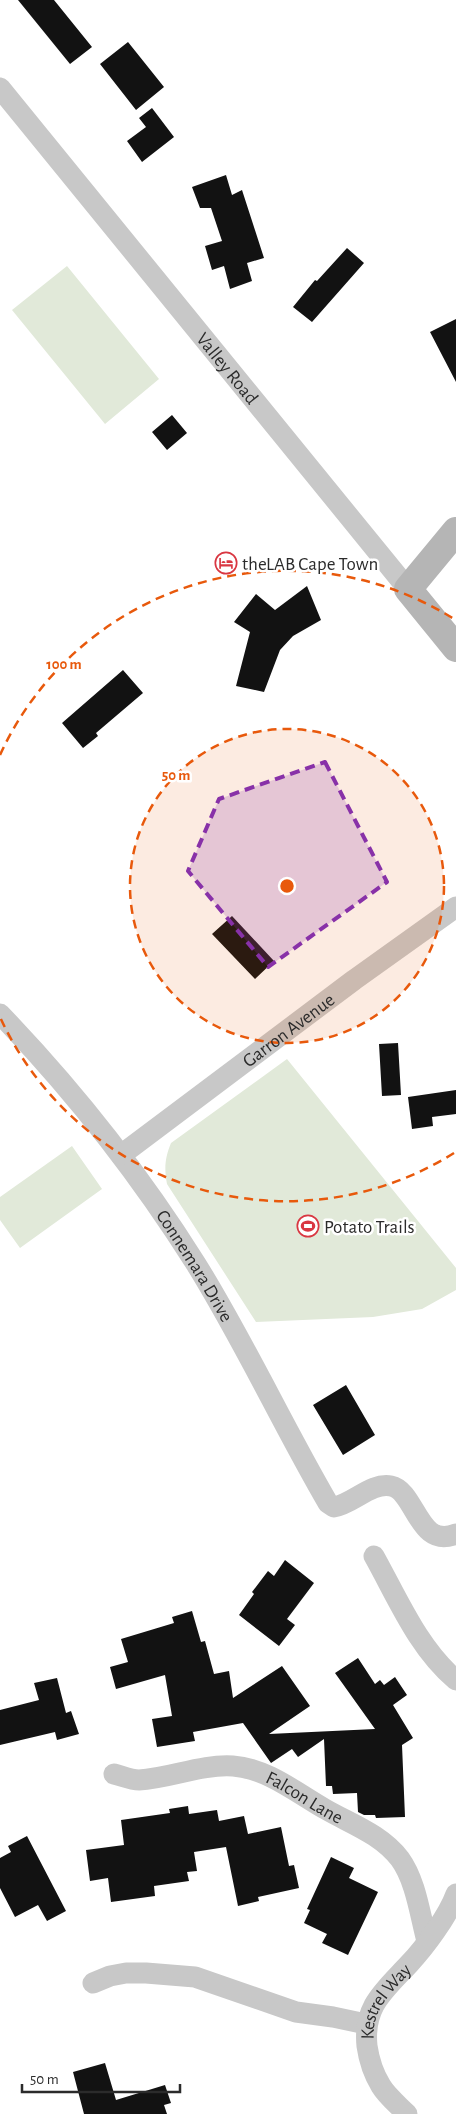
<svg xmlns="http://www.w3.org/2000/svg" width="456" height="2114" font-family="'Alegreya Sans',sans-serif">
	<rect width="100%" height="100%" fill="#fff"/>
	<!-- green -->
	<path fill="#e1e9d9" d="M67 266 159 379 105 424 12 310Z
		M287 1059 456 1268V1290L422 1309 373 1317 256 1322 167 1184C164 1168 165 1158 171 1143Z
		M72 1146 102 1189 20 1248 0 1220V1197Z"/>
	<!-- building -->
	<path fill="#121212" d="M18 0H54L92 47 70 64Z
		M128 42 164 87 136 110 100 64Z
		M152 108 174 137 142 162 127 141 146 127 139 118Z
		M226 175 232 195 242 190 264 258 247 263 252 281 230 289 224 266 212 270 205 246 222 241 211 208H200L192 187Z
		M347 248 364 263 312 322 293 307 315 280 317 281Z
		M456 319V382L430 332Z
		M172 415 187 433 167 450 152 432Z
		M307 586 321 620 293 636 280 650 264 692 236 686 250 632 234 622 256 594 275 610Z
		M123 670 143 693 96 733 98 736 83 748 62 723Z
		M232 916 274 961 255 979 212 934Z
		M398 1043 401 1095 382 1096 379 1044Z
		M456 1090V1114L432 1117 433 1126 412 1129 408 1097Z
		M346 1385 375 1435 343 1455 313 1405Z
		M285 1560 314 1583 287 1619 295 1625 279 1646 239 1615 254 1594 252 1592 268 1571 274 1576Z
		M192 1611 201 1642 205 1641 214 1674 229 1671 233 1698 282 1666 310 1706 269 1734 375 1729 335 1673 358 1658 375 1684 380 1680 384 1685 395 1677 407 1695 393 1705 413 1738 402 1745 405 1817 376 1818 375 1815H364L358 1812 357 1793 333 1794 332 1786H326L324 1739 298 1757 292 1749 271 1763 243 1723 193 1732 195 1741 157 1747 152 1719 172 1716 165 1675 116 1689 110 1667 128 1662 121 1639 174 1623 172 1617Z
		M57 1678 66 1713 71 1711 79 1734 57 1740 55 1732 0 1745V1710L39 1700 34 1683Z
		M188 1806 189 1814 217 1810 219 1821 244 1816 248 1834 281 1827 289 1866 294 1865 299 1888 258 1897 259 1901 238 1906 226 1847 194 1852 197 1871 187 1872 189 1881 154 1886 155 1896 111 1902 108 1878 90 1881 86 1850 124 1845 121 1820 170 1813 169 1809Z
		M27 1836 66 1911 47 1921 38 1905 15 1917 0 1888V1858L11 1852 8 1846Z
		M331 1857 354 1868 349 1878 378 1892 348 1955 322 1943 327 1934 304 1923 310 1910 307 1909Z
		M105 2063 116 2100 165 2085 171 2103 164 2105 167 2114H84L73 2072Z"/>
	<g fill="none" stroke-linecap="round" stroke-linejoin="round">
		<!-- street -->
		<g stroke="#c8c8c8" stroke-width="21">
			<path id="s1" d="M0 88 408 589"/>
			<path id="s2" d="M0 1014C73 1090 140 1175 196 1264 244 1341 282 1424 328 1503L334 1507C353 1504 371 1482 391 1486 416 1491 418 1550 456 1534"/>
			<path id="s3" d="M121 1155 354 980 456 907"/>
			<path d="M374 1556C398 1599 418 1648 456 1680"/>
			<path id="s4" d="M114 1774C122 1776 131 1780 139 1780 171 1778 201 1764 233 1766 266 1768 297 1793 325 1809 351 1824 381 1834 400 1859 416 1881 420 1915 427 1941"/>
			<path d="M93 1983 110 1976 126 1973H146L195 1977 296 2012 333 2017 366 2024"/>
			<path id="s5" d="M407 2114C398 2105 387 2096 381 2086 373 2073 369 2060 367 2046 363 2006 384 1991 409 1964 425 1947 448 1916 456 1894"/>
		</g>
		<!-- secondary -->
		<path stroke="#b5b5b5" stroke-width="28" d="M456 531 408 589 456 648"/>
	</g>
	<!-- marked area -->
	<path fill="#7b2cbf" fill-opacity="0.2" stroke="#7b2cbf" stroke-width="4" stroke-dasharray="10 6" stroke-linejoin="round" d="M325 762 387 882 268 967 188 871 219 799Z"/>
	<!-- distance rings -->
	<circle cx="287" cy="886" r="157" fill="#e8590c" fill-opacity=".12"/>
	<g fill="none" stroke="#e8590c" stroke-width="2.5" stroke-dasharray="9 6">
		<circle cx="287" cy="886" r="157"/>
		<path d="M454 1153A315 315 0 0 1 0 1017M0 755A315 315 0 0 1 454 619"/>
	</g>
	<!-- icons -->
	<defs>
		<g id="hotel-ring" transform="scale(1.125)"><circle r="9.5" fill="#fff" stroke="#d93742" stroke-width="1.5"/><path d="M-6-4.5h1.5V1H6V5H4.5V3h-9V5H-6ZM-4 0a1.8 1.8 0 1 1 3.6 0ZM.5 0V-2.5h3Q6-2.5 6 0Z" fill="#d93742"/></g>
		<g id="stadium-ring" transform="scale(1.125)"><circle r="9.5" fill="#fff" stroke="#d93742" stroke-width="1.5"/><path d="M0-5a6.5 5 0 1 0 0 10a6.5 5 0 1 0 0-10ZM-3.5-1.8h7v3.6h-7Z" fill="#d93742"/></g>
	</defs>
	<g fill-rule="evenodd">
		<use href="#hotel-ring" x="226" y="563"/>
		<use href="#stadium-ring" x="308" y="1226"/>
	</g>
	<g text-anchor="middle" stroke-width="5" stroke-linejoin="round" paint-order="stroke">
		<!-- street labels -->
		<g font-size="19" fill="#2b2b2b" stroke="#fff">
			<text dy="7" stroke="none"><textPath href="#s1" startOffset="361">Valley Road</textPath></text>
			<text dy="7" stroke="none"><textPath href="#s3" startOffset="209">Garron Avenue</textPath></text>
			<text dy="7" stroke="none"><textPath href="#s2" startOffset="319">Connemara Drive</textPath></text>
			<text dy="7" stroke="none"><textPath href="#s4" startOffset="200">Falcon Lane</textPath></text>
			<text dy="7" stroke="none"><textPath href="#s5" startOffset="131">Kestrel Way</textPath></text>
		</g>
		<!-- poi labels -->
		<g font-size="19" fill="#2b2b2b" stroke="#fff" text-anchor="start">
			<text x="242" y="570">theLAB Cape Town</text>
			<text x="324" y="1233">Potato Trails</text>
		</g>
	</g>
	<circle cx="287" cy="886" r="8" fill="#e8590c" stroke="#fff" stroke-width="2.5"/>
	<g font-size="15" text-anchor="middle" font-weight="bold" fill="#e8590c" stroke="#fff" stroke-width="5" stroke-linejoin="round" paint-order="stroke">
		<text x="64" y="669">100 m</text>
		<text x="176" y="780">50 m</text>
	</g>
	<!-- scale -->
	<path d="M22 2084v8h158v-8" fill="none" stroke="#2b2b2b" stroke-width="2.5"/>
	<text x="30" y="2084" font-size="15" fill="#2b2b2b" stroke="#ffffff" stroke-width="4" paint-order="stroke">50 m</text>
</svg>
